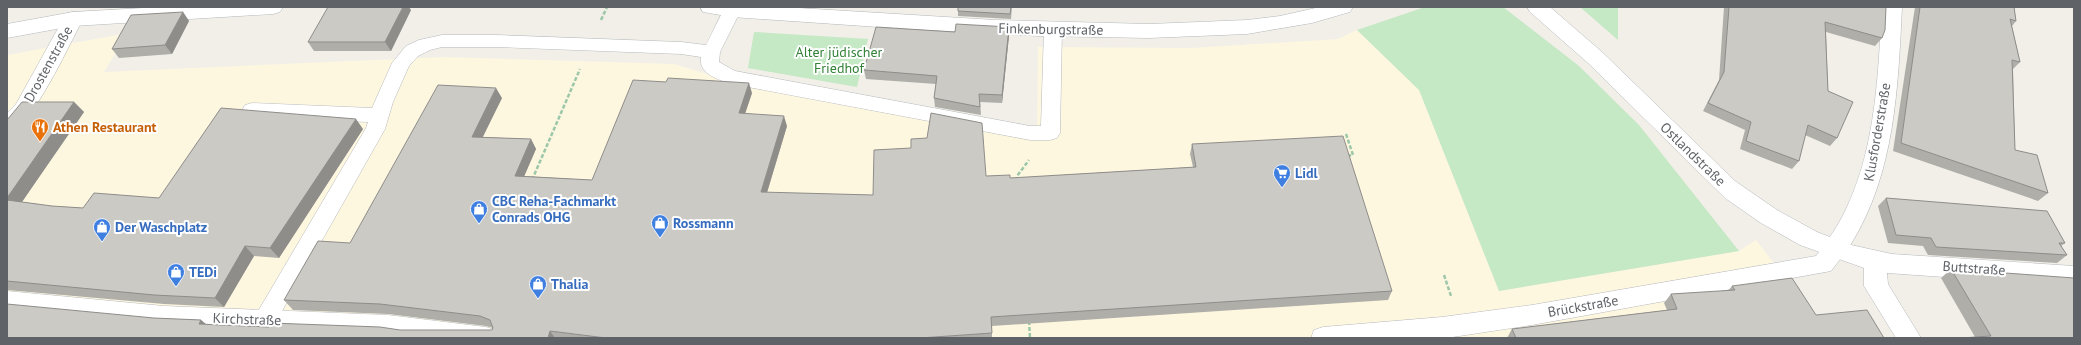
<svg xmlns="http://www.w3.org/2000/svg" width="2081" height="345" font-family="'PT Sans',sans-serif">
	<rect width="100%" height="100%" fill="#f1efe8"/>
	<!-- commercial -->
	<path fill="#fef7e0" d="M1357 30 1419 90 1499 291 1739 251 1756 240 1783 275 1821 338H7V55L128 33 104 72 443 57 674 64 726 80 1037 139 1038 47 1191 48 1338 39Z"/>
	<!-- green -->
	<path fill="#c5e8c5" d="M1425 7H1503L1579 66 1639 125 1739 251 1499 291 1419 90 1357 30Z
		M1580 7H1618V40Z
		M754 32 868 39 857 87 748 68Z"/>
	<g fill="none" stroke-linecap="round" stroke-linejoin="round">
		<!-- service casing -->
		<g stroke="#b5b8bc" stroke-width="1">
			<path id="service" d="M725 7H739L741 10 720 52 719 62 735 71 1030 126H1041L1044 29 1047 25 1053 23 1059 25 1062 29 1060 133 1057 138 1050 140H1030L732 84C719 80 698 74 701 57L681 54 497 47H442L430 50 418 56 409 66 393 102 385 129 273 327 265 329 257 327 254 320 257 313 366 128 368 122 252 117 245 115 242 110 245 105 252 103 372 108 392 63 406 46 419 40 442 35H497L681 42 706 45Z"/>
		</g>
		<!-- pedestrian casing -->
		<g stroke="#b5b8bc" stroke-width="1">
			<path id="pedestrian" d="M73 12 80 14 83 19C69 45 32 127 7 135V113L16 104 66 14Z
				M7 291 164 306 388 315 486 327 495 330 498 338H407L388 335 164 326 7 311Z"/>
		</g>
		<!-- minor casing -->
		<g stroke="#b5b8bc" stroke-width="1">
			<path id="minor" d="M1882 7H1902C1898 88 1895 173 1851 244 1845 253 1838 262 1831 271L1532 325 1446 338H1311L1314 330 1323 327 1442 317 1532 305 1816 256C1828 240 1839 225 1847 207 1876 145 1878 74 1882 7Z"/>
		</g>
		<!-- tertiary casing -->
		<g stroke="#b5b8bc" stroke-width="1">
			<path id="tertiary" d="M161 7H283L280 12 273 14 73 26 7 38V24L73 12Z
				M700 7H782L995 20 1149 24 1247 20 1280 16 1320 7H1353L1350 12 1312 23 1247 34 1149 38 1039 36 908 29 732 17 703 12Z
				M1527 7H1550L1602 52 1735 181 1777 210 1817 232 1851 245 1892 254 2074 266V286L1887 273 1888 284 1921 338H1896L1864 286V268L1800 245 1761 223 1725 198 1588 63 1530 12Z"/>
		</g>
		<!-- path -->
		<path stroke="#9cc7a9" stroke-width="2.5" stroke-dasharray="4 2" stroke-linecap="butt" d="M601 20 607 7
			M1346 134 1353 155 1346 156
			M532 180 580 69
			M1017 181V176L1029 160
			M1444 275 1451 296
			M1029 321 1030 338"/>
		<!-- service -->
		<use href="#service" fill="#fff" fill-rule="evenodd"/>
		<!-- pedestrian -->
		<use href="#pedestrian" fill="#fff" fill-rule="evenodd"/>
		<!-- minor -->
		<use href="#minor" fill="#fff" fill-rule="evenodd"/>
		<!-- tertiary -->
		<use href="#tertiary" fill="#fff" fill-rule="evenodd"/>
	</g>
	<!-- wall -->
	<path fill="#afaea9" d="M1012 7 1011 19 958 16V11Z
		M1724 7H1886L1882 38 1875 46 1826 32 1828 91 1837 138 1830 146 1805 135 1799 161 1792 169 1740 149 1745 130 1703 111 1719 80Z
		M1915 7H2014L2016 21 2012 26 2020 62 2013 69 2015 150 2048 193 2038 201 1893 151Z
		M411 10 391 51H314L308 42Z
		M183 12 189 21 172 54 119 58 112 49Z
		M1009 36 1002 103 980 102 981 115 935 107 934 98 936 84 866 79 864 70Z
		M752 93 745 113 787 126 767 193 873 195 986 176 1010 178 1193 167 1190 154 1192 144 1392 291 1388 300 992 326V338H7L154 318 201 320 206 324 269 327 400 330H492L493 328 486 326 388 314 293 310 284 300 350 243 502 98 482 137 531 139 536 149 524 176 592 180Z
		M74 102 84 112 22 202 52 206 83 208 159 198 363 129 279 258 254 256 224 307 164 304 7 290V120Z
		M1886 198 2065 243 2061 246 2067 255 2057 263 1928 255 1923 246 1888 243 1878 206Z
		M1951 269 2074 338 1975 337 1941 278Z
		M1732 286 1884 338H1507L1512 329 1667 310 1664 303 1671 294 1728 291Z"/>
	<!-- shaded-wall -->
	<path fill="#8f8d8a" d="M403 7H409L411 10 391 51 385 42Z
		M183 12 189 21 172 54 165 45Z
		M1009 27V36L1002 103V95Z
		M749 83 752 93 742 123 739 113Z
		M496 88 502 98 478 147 472 137Z
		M74 102 84 112 17 209 7 201V198Z
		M784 116 787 126 764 202 761 192Z
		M356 119 363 129 279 258 270 248Z
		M531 139 536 149 520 186 515 176Z
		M245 246 254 256 224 307 215 298Z
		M201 320 211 329 199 324Z
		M550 331 555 338H548Z"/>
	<!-- building -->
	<path fill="#cccac5" stroke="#8f8d8a" d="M328 7H403L385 42H308Z
		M958 7H1011L1010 14 958 11Z
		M1729 7H1886L1885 30 1882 38 1825 22 1828 91 1853 102 1837 138 1808 125 1799 161 1746 141 1751 122 1708 103 1724 72Z
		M1920 7H2014L2016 21 2010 19 2020 62 2012 60 2015 150 2037 155 2048 193 1901 143Z
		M183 12 165 45 112 49 131 15Z
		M956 24 1009 27 1002 95 979 94 980 107 934 98 937 76 864 70 876 27 955 32Z
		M668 78 749 83 739 113 784 116 761 192 873 195 874 150 911 148V139L927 138 931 113 982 123 986 176 1010 175V178L1196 167 1192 144 1343 136 1392 291 991 317 992 333 920 338H606L550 331 548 338H7V304L154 318 201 320 199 324 269 327 271 323 380 327 400 330H492L493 328 490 320 480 316 380 304 284 300 318 241 350 243 438 85 496 88 472 137 531 139 515 176 592 180 633 80 666 82Z
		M22 102H74L7 198V120Z
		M221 108 356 119 270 248 245 246 215 298 154 295 7 281V200L52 206 83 208 94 193 159 198Z
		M1886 198 2047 211 2065 243H2059L2067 255 1936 247 1931 238 1896 235Z
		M1951 269 2074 278V338H1961L1991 336Z
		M1792 278 1816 315 1867 310 1884 338H1516L1512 329 1677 309 1671 294 1735 290 1732 286Z"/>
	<!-- icons -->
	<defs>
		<g id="restaurant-pin" transform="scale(0.9)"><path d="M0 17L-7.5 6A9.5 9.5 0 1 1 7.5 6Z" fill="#e8710a" stroke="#fff"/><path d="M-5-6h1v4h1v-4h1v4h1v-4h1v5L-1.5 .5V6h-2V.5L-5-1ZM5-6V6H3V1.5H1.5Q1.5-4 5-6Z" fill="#fff"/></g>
		<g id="supermarket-pin" transform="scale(0.9)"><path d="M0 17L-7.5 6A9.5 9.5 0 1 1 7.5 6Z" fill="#3f7fe0" stroke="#fff"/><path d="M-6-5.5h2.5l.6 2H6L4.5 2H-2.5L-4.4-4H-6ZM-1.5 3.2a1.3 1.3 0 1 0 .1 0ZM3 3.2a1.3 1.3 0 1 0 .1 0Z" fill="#fff"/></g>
		<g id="shop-pin" transform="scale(0.9)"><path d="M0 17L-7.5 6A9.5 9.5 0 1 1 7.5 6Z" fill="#3f7fe0" stroke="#fff"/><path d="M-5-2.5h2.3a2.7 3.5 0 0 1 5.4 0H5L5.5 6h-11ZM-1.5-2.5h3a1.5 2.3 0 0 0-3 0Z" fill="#fff"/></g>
	</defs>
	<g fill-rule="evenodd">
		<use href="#restaurant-pin" x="40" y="127"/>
		<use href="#supermarket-pin" x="1282" y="173"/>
		<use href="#shop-pin" x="479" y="209"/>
		<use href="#shop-pin" x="660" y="223"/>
		<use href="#shop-pin" x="102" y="227"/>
		<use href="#shop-pin" x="176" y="272"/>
		<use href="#shop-pin" x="538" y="284"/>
	</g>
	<g text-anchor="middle" stroke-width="4" stroke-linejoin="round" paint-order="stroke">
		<!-- street labels -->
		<g font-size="14" fill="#5f6368" stroke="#fff">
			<text transform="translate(1051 29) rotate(1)" y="5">Finkenburgstraße</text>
			<text transform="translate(48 64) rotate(-61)" y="5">Drostenstraße</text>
			<text transform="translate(1877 132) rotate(-80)" y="5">Klusforderstraße</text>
			<text transform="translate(1693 154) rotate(44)" y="5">Ostlandstraße</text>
			<text transform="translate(1974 268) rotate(4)" y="5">Buttstraße</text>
			<text transform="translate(1583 306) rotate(-10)" y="5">Brückstraße</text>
			<text transform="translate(247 319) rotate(2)" y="5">Kirchstraße</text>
		</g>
		<!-- park labels -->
		<g font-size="14" fill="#348238" stroke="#fff">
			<text x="839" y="57">Alter jüdischer<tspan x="839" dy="16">Friedhof</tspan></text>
		</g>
		<!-- food labels -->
		<g font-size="14" font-weight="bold" fill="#c56008" stroke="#fff" text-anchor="start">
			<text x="53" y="132">Athen Restaurant</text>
		</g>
		<!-- shop labels -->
		<g font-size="14" font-weight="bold" fill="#366cbe" stroke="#fff" text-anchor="start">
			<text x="1295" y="178">Lidl</text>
			<text x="492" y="206">CBC Reha-Fachmarkt<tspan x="492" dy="16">Conrads OHG</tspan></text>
			<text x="673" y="228">Rossmann</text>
			<text x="115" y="232">Der Waschplatz</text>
			<text x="189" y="277">TEDi</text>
			<text x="551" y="289">Thalia</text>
		</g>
	</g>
	<!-- border -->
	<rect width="2081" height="345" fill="none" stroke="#5f6368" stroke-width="16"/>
</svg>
